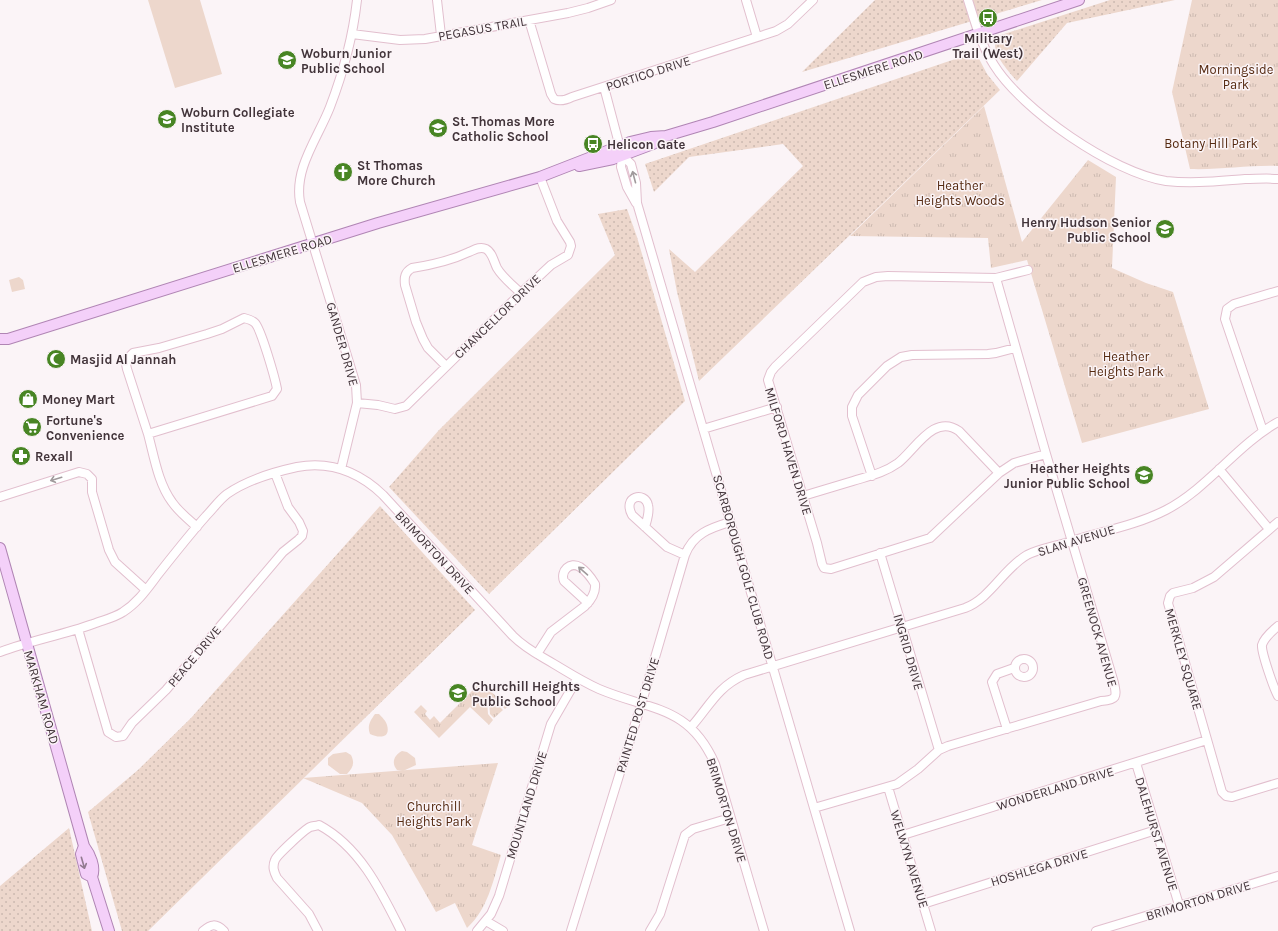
<svg xmlns="http://www.w3.org/2000/svg" width="1278" height="931" font-family="Karla,sans-serif">
	<defs>
		<pattern id="grass-dots" width="8" height="8" patternUnits="userSpaceOnUse"><rect width="8" height="8" fill="#edd7cc"/><path d="M2 2h.1M6 6h.1" fill="none" stroke="#ccb9b0" stroke-width="1.8" stroke-linecap="round"/></pattern>
		<pattern id="park-tufts" width="24" height="20" patternUnits="userSpaceOnUse"><rect width="24" height="20" fill="#edd7cc"/><path d="M3 7l-1-3M5 7V3M7 7l1-3M15 17l-1-3M17 17v-4M19 17l1-3" fill="none" stroke="#ccb9b0"/></pattern>
	</defs>
	<rect width="100%" height="100%" fill="#fbf4f7"/>
	<!-- grass -->
	<path fill="url(#grass-dots)" d="M875 0H1042L802 72Z
		M1110 0H1175L1067 23 1017 81C1008 71 984 45 1001 35Z
		M973 53H976L987 74 1000 90 699 381 677 292 669 249 695 272 803 166 783 144 689 157 654 192 645 164Z
		M627 209 637 237 685 401 489 594 389 487 439 430 615 255 598 214Z
		M380 506 475 610 148 931H122L88 812 138 770 191 718Z
		M69 828 92 931H0V886Z"/>
	<!-- park -->
	<path fill="url(#park-tufts)" d="M1192 0H1278V166C1249 165 1220 170 1190 169L1172 92Z
		M984 106 1022 242 1088 160 1116 177 1112 268 1146 283 1173 292 1209 409 1082 443 1027 260 991 268 988 238 850 236Z
		M19 277 23 280 25 289 12 292 9 280Z
		M481 682 500 700 503 697 510 705 505 709 498 703 487 700 488 714 493 720 489 725 470 707 439 738 414 712 421 705 427 711 425 714 430 720 434 716 440 723Z
		M489 702 498 705 503 710 494 718 490 714Z
		M498 763 472 845 501 855C493 881 488 909 467 928L455 903 436 912 392 835 362 803 303 778Z"/>
	<!-- garden -->
	<path fill="#edd7cc" d="M148 0H200L222 74 175 88Z
		M375 714H379C382 717 386 721 387 725 391 739 378 738 370 734 367 726 370 721 375 714Z
		M402 751 407 752 415 758 416 765 403 771 397 770C391 763 394 755 402 751Z
		M346 752 351 755C355 763 353 768 347 774H340L328 765V758L333 754Z
		M413 787 418 788C422 798 423 804 413 809L409 808 404 803V798Z"/>
	<g fill="none" stroke-linecap="round" stroke-linejoin="round">
		<!-- minor casing -->
		<g stroke="#e2bfce" stroke-width="10">
			<path id="minor" d="M437 0 441 35
				M746 0 757 37
				M968 0C975 22 981 45 994 65 1022 110 1113 173 1166 181 1193 184 1218 181 1245 179 1256 179 1267 178 1278 179
				M529 20 551 94 554 99C560 102 566 100 572 97L776 31 788 24 813 0
				M352 34 400 40 425 39 568 13 588 8 611 0
				M604 87 622 155 631 164 636 183 637 203 850 931
				M622 155 621 167 627 187 636 203
				M1028 270 996 278 888 276 876 277 863 282 775 367 771 372 768 380 817 543 822 564 824 568 831 569 930 538 999 473 1014 463 1046 454
				M446 366 428 348 423 339 416 322 405 285C404 277 405 272 412 268 432 265 450 261 469 252 474 250 480 246 486 249 492 252 494 262 497 268 503 278 512 285 521 293
				M357 403 378 405 395 409 406 406 521 293 551 265 568 255 571 246 570 242 557 221 540 177
				M703 429 777 407
				M1263 431 1225 319 1227 309 1234 304 1278 291
				M148 434 127 369 126 364 128 358 133 353 159 348 207 334 222 329 244 318C248 319 252 320 255 323 261 329 275 378 277 389L272 396 148 434C154 456 158 483 172 502 179 512 188 519 197 527
				M341 469 357 403 356 385 300 202C294 168 318 138 330 107 343 73 353 36 357 0
				M1219 469 1269 529
				M872 476 852 416V407L858 395 887 366 901 357 912 355 988 354 996 353 1015 348
				M803 496C820 491 836 486 853 481 869 476 884 473 898 463 915 450 934 413 959 431L999 473
				M0 497 79 472 87 474 92 479V492L109 550 115 562 146 590
				M1278 522 1214 577 1193 588 1173 593 1170 596 1168 603 1222 792 1226 796 1232 797 1278 783
				M645 527C647 520 650 512 648 505 645 491 622 496 632 515L667 547 685 555
				M880 553 939 750
				M1278 626C1272 631 1264 638 1262 645 1261 652 1274 689 1278 696
				M78 629 108 732 116 737 123 736 132 723 166 690 283 552 298 540 302 536 303 531 299 522 288 507 275 473
				M0 652C30 641 62 635 93 624 103 620 114 618 123 612 139 602 149 586 160 572 175 553 190 534 206 516 213 509 219 500 227 494 247 480 274 472 297 467 330 461 359 472 383 495L513 636C526 649 539 655 554 664 569 673 583 682 599 689 651 711 689 705 715 764L764 931
				M537 654 551 632 585 606C591 600 596 593 595 584 592 579 586 571 580 567 570 561 560 571 564 581L588 603
				M1015 668a9 9 0 1 1 18 0a9 9 0 1 1-18 0Z
				M691 727C709 707 717 687 744 675L965 608C991 598 1003 569 1027 555 1039 549 1052 547 1065 543 1098 532 1135 526 1166 510 1208 488 1237 445 1278 422
				M1007 729 992 682 997 674 1014 668
				M1136 763 1179 905
				M888 787 931 931
				M814 808 897 784 918 769 939 750 948 746 1101 701C1117 700 1117 697 1114 683L1046 454 996 278
				M903 835 1207 740
				M923 904 1156 830
				M486 921 503 931
				M203 931C211 924 216 923 224 931
				M318 931 309 914 277 878C274 872 272 867 275 860 277 855 304 830 310 827 313 826 316 826 319 825 360 847 381 891 401 931
				M477 931 491 914 499 896 551 724 577 679
				M571 931 644 695 685 555C693 534 710 528 730 522
				M650 931 660 914 685 835 693 829 730 818
				M1096 931 1278 876"/>
		</g>
		<!-- major casing -->
		<g stroke="#b085b4" stroke-width="12">
			<path id="major" d="M579 166 613 159 653 144 664 137
				M0 339H8L378 223 540 177 630 142 651 137 666 136 713 122 1079 0
				M0 548 84 846C90 854 96 867 92 877L109 931
				M84 846 81 854 86 874 92 877"/>
		</g>
		<!-- minor -->
		<use href="#minor" stroke="#fff" stroke-width="8"/>
		<!-- major -->
		<use href="#major" stroke="#f4d0f9" stroke-width="10"/>
	</g>
	<!-- one-way arrows -->
	<defs><path id="oneway-shaft" d="M-6 0H5M1.5-3L5.5 0L1.5 3" fill="none" stroke-width="1.6" stroke-linecap="round" stroke-linejoin="round"/></defs>
	<g stroke="#a09a9c">
		<use href="#oneway-shaft" transform="translate(634 177) rotate(-105)"/>
		<use href="#oneway-shaft" transform="translate(56 479) rotate(163)"/>
		<use href="#oneway-shaft" transform="translate(583 571) rotate(-139)"/>
	</g>
	<use stroke="#927a90" href="#oneway-shaft" transform="translate(83 863) rotate(74)"/>
	<!-- icons -->
	<defs>
		<g id="bus-disc" transform="scale(1)"><circle r="9.5" fill="#488524" stroke="#fbf4f7"/><path d="M-5-6H5V4H4V6H2V4H-2V6H-4V4H-5ZM-3.5-4V0h7V-4ZM-3.5 1.2v1.5H-2V1.2ZM2 1.2v1.5H3.5V1.2Z" fill="#fff"/></g>
		<g id="school-disc" transform="scale(1)"><circle r="9.5" fill="#488524" stroke="#fbf4f7"/><path d="M0-5L7-2L0 1L-7-2ZM-4 1L0 2.5L4 1V4Q0 6-4 4Z" fill="#fff"/></g>
		<g id="church-disc" transform="scale(1)"><circle r="9.5" fill="#488524" stroke="#fbf4f7"/><path d="M-1.2-6h2.4v3.5h3.3v2.4h-3.3V6h-2.4V-.1h-3.3v-2.4h3.3Z" fill="#fff"/></g>
		<g id="mosque-disc" transform="scale(1)"><circle r="9.5" fill="#488524" stroke="#fbf4f7"/><path d="M3.5-4.9A6 6 0 1 0 3.5 4.9A5 5 0 1 1 3.5-4.9Z" fill="#fff"/></g>
		<g id="shop-disc" transform="scale(1)"><circle r="9.5" fill="#488524" stroke="#fbf4f7"/><path d="M-5-2.5h2.3a2.7 3.5 0 0 1 5.4 0H5L5.5 6h-11ZM-1.5-2.5h3a1.5 2.3 0 0 0-3 0Z" fill="#fff"/></g>
		<g id="supermarket-disc" transform="scale(1)"><circle r="9.5" fill="#488524" stroke="#fbf4f7"/><path d="M-6-5.5h2.5l.6 2H6L4.5 2H-2.5L-4.4-4H-6ZM-1.5 3.2a1.3 1.3 0 1 0 .1 0ZM3 3.2a1.3 1.3 0 1 0 .1 0Z" fill="#fff"/></g>
		<g id="pharmacy-disc" transform="scale(1)"><circle r="9.5" fill="#488524" stroke="#fbf4f7"/><path d="M-2-6h4v4h4v4h-4v4h-4v-4h-4v-4h4Z" fill="#fff"/></g>
	</defs>
	<g fill-rule="evenodd">
		<use href="#bus-disc" x="988" y="18"/>
		<use href="#school-disc" x="287" y="60"/>
		<use href="#school-disc" x="167" y="119"/>
		<use href="#school-disc" x="438" y="128"/>
		<use href="#bus-disc" x="593" y="144"/>
		<use href="#church-disc" x="343" y="172"/>
		<use href="#school-disc" x="1165" y="229"/>
		<use href="#mosque-disc" x="56" y="359"/>
		<use href="#shop-disc" x="28" y="399"/>
		<use href="#supermarket-disc" x="32" y="427"/>
		<use href="#pharmacy-disc" x="21" y="456"/>
		<use href="#school-disc" x="1144" y="475"/>
		<use href="#school-disc" x="458" y="693"/>
	</g>
	<g text-anchor="middle" stroke-width="3" stroke-linejoin="round" paint-order="stroke">
		<!-- street labels -->
		<g font-size="13" fill="#42343a" stroke="#fbf4f7">
			<text transform="translate(482 28) rotate(-10)" y="5">PEGASUS TRAIL</text>
			<text transform="translate(873 69) rotate(-18)" y="5">ELLESMERE ROAD</text>
			<text transform="translate(648 73) rotate(-18)" y="5">PORTICO DRIVE</text>
			<text transform="translate(282 253) rotate(-17)" y="5">ELLESMERE ROAD</text>
			<text transform="translate(497 316) rotate(-44)" y="5">CHANCELLOR DRIVE</text>
			<text transform="translate(343 344) rotate(74)" y="5">GANDER DRIVE</text>
			<text transform="translate(789 451) rotate(73)" y="5">MILFORD HAVEN DRIVE</text>
			<text transform="translate(1076 540) rotate(-17)" y="5">SLAN AVENUE</text>
			<text transform="translate(435 552) rotate(47)" y="5">BRIMORTON DRIVE</text>
			<text transform="translate(744 567) rotate(74)" y="5">SCARBOROUGH GOLF CLUB ROAD</text>
			<text transform="translate(1098 632) rotate(74)" y="5">GREENOCK AVENUE</text>
			<text transform="translate(909 652) rotate(74)" y="5">INGRID DRIVE</text>
			<text transform="translate(194 656) rotate(-50)" y="5">PEACE DRIVE</text>
			<text transform="translate(1184 659) rotate(74)" y="5">MERKLEY SQUARE</text>
			<text transform="translate(42 697) rotate(74)" y="5">MARKHAM ROAD</text>
			<text transform="translate(637 715) rotate(-73)" y="5">PAINTED POST DRIVE</text>
			<text transform="translate(1055 788) rotate(-17)" y="5">WONDERLAND DRIVE</text>
			<text transform="translate(526 805) rotate(-73)" y="5">MOUNTLAND DRIVE</text>
			<text transform="translate(727 810) rotate(73)" y="5">BRIMORTON DRIVE</text>
			<text transform="translate(1157 834) rotate(73)" y="5">DALEHURST AVENUE</text>
			<text transform="translate(910 859) rotate(73)" y="5">WELWYN AVENUE</text>
			<text transform="translate(1039 867) rotate(-17)" y="5">HOSHLEGA DRIVE</text>
			<text transform="translate(1198 900) rotate(-17)" y="5">BRIMORTON DRIVE</text>
		</g>
		<!-- poi labels -->
		<g font-size="13" font-weight="bold" fill="#42343a" stroke="#fbf4f7" text-anchor="start">
			<text x="988" y="43" text-anchor="middle">Military<tspan x="988" dy="15">Trail (West)</tspan></text>
			<text x="301" y="58">Woburn Junior<tspan x="301" dy="15">Public School</tspan></text>
			<text x="181" y="117">Woburn Collegiate<tspan x="181" dy="15">Institute</tspan></text>
			<text x="452" y="126">St. Thomas More<tspan x="452" dy="15">Catholic School</tspan></text>
			<text x="607" y="149">Helicon Gate</text>
			<text x="357" y="170">St Thomas<tspan x="357" dy="15">More Church</tspan></text>
			<text x="1151" y="227" text-anchor="end">Henry Hudson Senior<tspan x="1151" dy="15">Public School</tspan></text>
			<text x="70" y="364">Masjid Al Jannah</text>
			<text x="42" y="404">Money Mart</text>
			<text x="46" y="425">Fortune's<tspan x="46" dy="15">Convenience</tspan></text>
			<text x="35" y="461">Rexall</text>
			<text x="1130" y="473" text-anchor="end">Heather Heights<tspan x="1130" dy="15">Junior Public School</tspan></text>
			<text x="472" y="691">Churchill Heights<tspan x="472" dy="15">Public School</tspan></text>
		</g>
		<!-- park labels -->
		<g font-size="13" fill="#552a11" stroke="#fbf4f7">
			<text x="1236" y="74">Morningside<tspan x="1236" dy="15">Park</tspan></text>
			<text x="1211" y="148">Botany Hill Park</text>
			<text x="960" y="190">Heather<tspan x="960" dy="15">Heights Woods</tspan></text>
			<text x="1126" y="361">Heather<tspan x="1126" dy="15">Heights Park</tspan></text>
			<text x="434" y="811">Churchill<tspan x="434" dy="15">Heights Park</tspan></text>
		</g>
	</g>
</svg>
